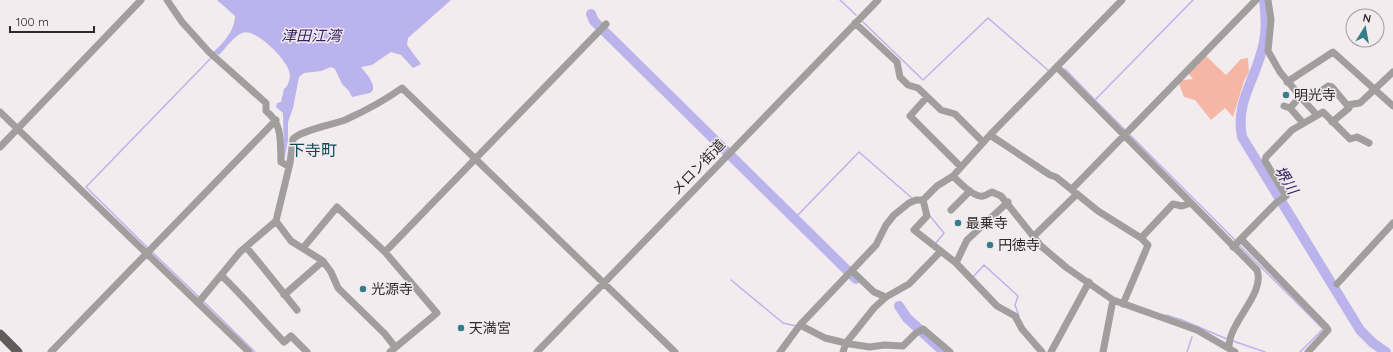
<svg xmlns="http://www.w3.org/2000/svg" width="1393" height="352" font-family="Quicksand,'Noto Sans JP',sans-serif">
	<rect width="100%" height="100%" fill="#f2ecef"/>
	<!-- green -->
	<path fill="#f5b7a5" d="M1206 56 1226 75 1241 59 1248 58 1249 72 1244 81 1233 117 1225 108 1211 120 1195 100 1184 97 1179 84 1182 80 1193 79 1188 73Z"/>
	<!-- water -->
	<path fill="#bbb3eb" d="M217 0H451L408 38 407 45 421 64 413 68 401 55 391 52 372 65 361 67 369 77 373 85V90L370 93 352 97 349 91 342 84 335 69 331 67 321 71 304 73 299 77 293 108 288 122V140L284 162 283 113 276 107 277 103 281 102 284 89 287 86C289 82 291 76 289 71 286 59 255 27 242 33 233 37 226 48 219 55L213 52C223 44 235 30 235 16Z"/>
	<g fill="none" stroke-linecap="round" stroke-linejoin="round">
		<!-- stream -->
		<path stroke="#bbb3eb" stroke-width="1.5" d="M840 0 856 15
			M863 22 923 80 988 18 1049 71
			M1065 69 1095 100
			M1126 131 1095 100 1193 0
			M1130 135 1236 241
			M930 216 944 233 935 244
			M794 219 859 152 913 199
			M1238 244 1323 329 1300 352
			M148 248 86 187 211 58
			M152 252 200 298
			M973 277 984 265 1018 296 1015 305 1019 316
			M731 280 783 323 796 326
			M202 300 255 352
			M1166 315 1182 320 1227 339
			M1233 341 1265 352
			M1187 352 1192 337"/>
		<!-- river -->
		<path stroke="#bbb3eb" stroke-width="10" d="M1264 0C1266 15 1267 31 1263 46 1256 79 1235 101 1242 137L1360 330 1373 343 1386 352
			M591 14 594 21 856 279
			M899 306 907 318 944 352"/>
		<!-- minor -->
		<path stroke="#a19e9e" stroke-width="7" d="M167 0 182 22 209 52 266 103V111C283 124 280 142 281 162L288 166
			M1268 0 1271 20 1268 51 1280 72 1305 102 1328 86 1332 87 1347 105 1360 103 1393 72
			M855 23 897 62 900 77 908 85 918 88 941 110 955 114 983 142
			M1057 67 1257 270C1266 294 1228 322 1229 348
			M1287 82 1333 52 1393 106
			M927 97 910 116 961 167
			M1305 102 1317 115
			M1284 106 1290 108 1303 123
			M1290 108 1300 97
			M0 112 249 352
			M1332 122 1349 108 1350 105
			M990 135 1050 175 1056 177 1098 211 1141 238 1148 245 1123 304
			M0 147 141 0
			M953 176C958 181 974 198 983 196 986 196 989 193 992 192L1001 196 1041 246 1067 268 1113 300 1197 330 1235 352
			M1072 189 1256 0
			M951 210 970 191
			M276 221 291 241 323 261 331 272 338 288 385 334 395 347
			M1034 236 1077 194
			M1141 238 1173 204 1182 206 1191 203
			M1241 239 1327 328 1328 330 1308 352
			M246 247C264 268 280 289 297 310
			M1233 247 1276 203 1286 196 1265 161 1266 157 1292 130 1323 112 1350 139 1357 137 1369 143
			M303 248 337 207 385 252 437 313 390 352
			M385 252 606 24
			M956 263 967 240 1008 202
			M852 271 874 292 886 297
			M222 276C244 297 263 320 284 342L291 336 307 352
			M1337 284 1393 223
			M284 295 323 261
			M198 303 240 252 276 221 290 163 293 139C302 130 332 125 345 120 365 111 384 101 402 88L675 352
			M800 325 825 338 850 344 870 347 884 345 903 346 916 333 923 329 950 352
			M51 352 276 120
			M537 352 878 0
			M780 352 800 325 876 245 886 225 894 215 909 203 916 200H923
			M843 352 846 343 874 308 886 297 909 284 941 251
			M1042 352 1022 329 1015 316 997 306 956 263 914 230 927 216 923 200 937 186 953 176 990 135 1122 0
			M1051 352 1089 282
			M1103 352 1113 300"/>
		<!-- major -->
		<path stroke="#625c5d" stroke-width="9" d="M0 334 18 352"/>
	</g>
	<!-- markers -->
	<g fill="#367c89" stroke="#f2ecef" stroke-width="1.5">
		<circle cx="1286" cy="95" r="4"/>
		<circle cx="958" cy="223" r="4"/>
		<circle cx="990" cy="245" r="4"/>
		<circle cx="363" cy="289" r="4"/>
		<circle cx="461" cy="328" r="4"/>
	</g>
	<g text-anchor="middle" stroke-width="3" stroke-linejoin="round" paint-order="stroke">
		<!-- poi labels -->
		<g font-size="14" fill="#2c292a" stroke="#f2ecef" text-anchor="start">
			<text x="1294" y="100">明光寺</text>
			<text x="966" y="228">最乗寺</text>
			<text x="998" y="250">円徳寺</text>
			<text x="371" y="294">光源寺</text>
			<text x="469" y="333">天満宮</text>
		</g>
		<!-- street labels -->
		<g font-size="14" fill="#2c292a" stroke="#f2ecef">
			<text transform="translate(698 167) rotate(-46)" y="5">メロン街道</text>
		</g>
		<!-- water labels -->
		<g font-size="15" font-style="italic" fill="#342363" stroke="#f2ecef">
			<text x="311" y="41">津田江湾</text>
			<text transform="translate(1286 180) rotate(58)" y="5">堺川</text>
		</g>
		<!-- quarter labels -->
		<g font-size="16" fill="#0b4852" stroke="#f2ecef">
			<text x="313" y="156">下寺町</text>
		</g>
	</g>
	<!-- north arrow -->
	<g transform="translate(1365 28) rotate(11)"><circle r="19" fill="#f2ecef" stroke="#a39ea0"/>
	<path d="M0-3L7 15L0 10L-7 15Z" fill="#367c89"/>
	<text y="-6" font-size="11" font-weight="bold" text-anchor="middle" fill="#2c292a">N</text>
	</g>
	<!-- scale -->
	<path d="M10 26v6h84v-6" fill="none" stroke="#2c292a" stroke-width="2"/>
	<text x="16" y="26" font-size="12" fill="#2c292a" stroke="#f2ecef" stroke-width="3" paint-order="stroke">100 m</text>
</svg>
